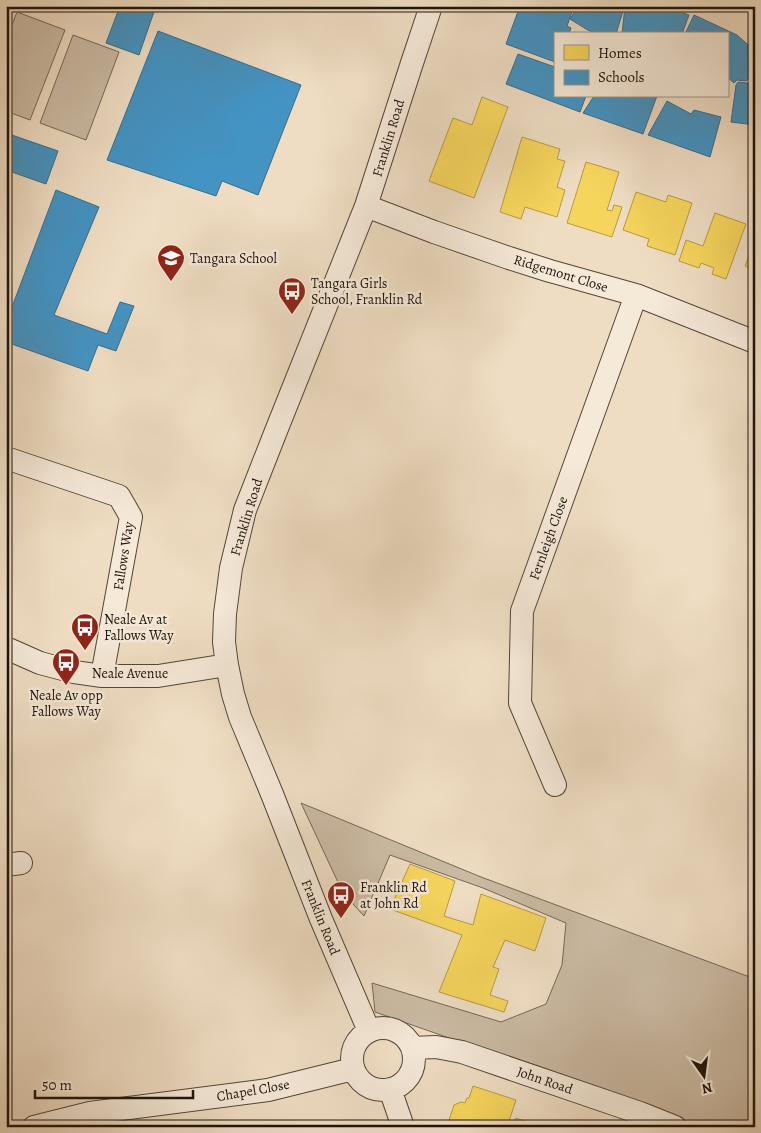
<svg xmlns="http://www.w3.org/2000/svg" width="761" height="1133" font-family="Alegreya,serif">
	<rect width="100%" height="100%" fill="#efddc3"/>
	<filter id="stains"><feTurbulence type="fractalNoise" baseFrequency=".004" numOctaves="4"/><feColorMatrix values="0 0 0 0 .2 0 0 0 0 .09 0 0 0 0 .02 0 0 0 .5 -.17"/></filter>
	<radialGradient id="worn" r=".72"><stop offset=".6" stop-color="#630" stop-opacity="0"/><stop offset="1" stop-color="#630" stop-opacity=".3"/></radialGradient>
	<!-- green -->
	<path fill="#cbbba4" stroke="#746858" d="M17 12 65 30 30 120 6 111V40Z
		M73 35 119 52 86 140 40 123Z
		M301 803 481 877 755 979V1127H703L375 1012 372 983 501 1022 546 1004 562 965 566 923 483 888 390 855 364 916 343 893Z"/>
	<!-- homes -->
	<path fill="#f6d55c" stroke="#b59b44" d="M482 97 508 107 474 198 429 181 453 118 472 125Z
		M522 137 560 149 557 159 565 161 557 187 565 190 557 217 525 207 521 219 500 212Z
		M586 162 619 172 607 210 612 211 614 205 622 207 612 237 567 223Z
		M636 192 666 202 668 195 692 203 675 255 647 246 649 239 623 230Z
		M715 213 746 224 726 279 712 274 714 268 701 263 699 268 679 261 686 240 703 246Z
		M755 241V270L745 266Z
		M410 864 455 881 444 916 473 925 481 894 546 918 535 951 505 940 493 967 499 969 490 995 508 1001 504 1012 439 992 462 935 390 909Z
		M473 1086 516 1100 507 1127H450L448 1123 454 1105 461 1102 465 1103 467 1098H469Z
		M516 1118 538 1126 539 1121 554 1127H513Z"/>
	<!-- schools -->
	<path fill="#4393c3" stroke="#386d8c" d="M120 6H156L139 55 106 43Z
		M520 6H574L567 26 571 28 569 34H555V62L506 44Z
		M578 6H614L623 11 616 34H596L586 29 570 19Z
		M625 6H666L689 15 682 34H622Z
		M694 15 737 35 755 51V71L746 81 737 80 734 83 727 77V34H685Z
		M158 31 301 85 258 195 222 181 216 196 107 160Z
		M518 54 555 67V96H586L580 112 506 84Z
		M738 82 755 84V125L731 122 736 85Z
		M594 96H657L643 134 583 113Z
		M667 101 691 114 694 110 721 117 710 157 648 135Z
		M6 133 58 151 46 184 6 170Z
		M56 190 99 207 54 315 107 334 120 302 134 306 116 351 98 345 88 371 6 342V323Z"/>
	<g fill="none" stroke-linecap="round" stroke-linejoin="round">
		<!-- minor casing -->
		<g stroke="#524639" stroke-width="24">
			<path id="minor" d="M366 206 434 232 509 258 550 271 636 295 755 342
				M6 458 119 496 131 517 102 676
				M6 648 40 663 74 672 102 676H158L227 665
				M555 785 520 703 522 611 636 295
				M6 865 21 863
				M352 1059a31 31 0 1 1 62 0a31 31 0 1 1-62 0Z
				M369 1031 321 919 272 794 240 717 233 694 227 665 224 642 225 614 231 568 245 510 276 431 366 206 411 66 431 6
				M412 1048 436 1047 462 1052 640 1113 675 1127
				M390 1089 403 1127
				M34 1127 90 1113 268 1090 353 1069"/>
		</g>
		<!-- minor -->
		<use href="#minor" stroke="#f5e9d8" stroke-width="22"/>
	</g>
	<!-- icons -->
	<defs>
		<g id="school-pin" transform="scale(1.4375)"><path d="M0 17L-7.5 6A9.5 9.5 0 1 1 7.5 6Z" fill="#8f2418" stroke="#f5e9d8"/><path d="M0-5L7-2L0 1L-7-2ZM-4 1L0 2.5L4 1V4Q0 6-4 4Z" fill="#fff"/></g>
		<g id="bus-pin" transform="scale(1.4375)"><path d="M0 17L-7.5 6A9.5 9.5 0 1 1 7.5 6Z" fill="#8f2418" stroke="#f5e9d8"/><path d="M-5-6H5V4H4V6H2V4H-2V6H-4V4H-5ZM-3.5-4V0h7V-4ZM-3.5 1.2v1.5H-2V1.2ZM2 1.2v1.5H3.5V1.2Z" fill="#fff"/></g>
	</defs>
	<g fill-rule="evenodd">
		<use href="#school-pin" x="171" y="258"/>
		<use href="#bus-pin" x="292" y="291"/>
		<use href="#bus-pin" x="85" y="627"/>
		<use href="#bus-pin" x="66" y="662"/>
		<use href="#bus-pin" x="341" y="895"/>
	</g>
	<g text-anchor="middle" stroke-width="5" stroke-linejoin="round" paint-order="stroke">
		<!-- street labels -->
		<g font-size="14" fill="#1e140b" stroke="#f5e9d8">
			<text transform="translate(388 138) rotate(-73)" y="5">Franklin Road</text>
			<text transform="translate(561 273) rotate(17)" y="5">Ridgemont Close</text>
			<text transform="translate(246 517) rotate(-73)" y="5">Franklin Road</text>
			<text transform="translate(548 538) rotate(-70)" y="5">Fernleigh Close</text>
			<text transform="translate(123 556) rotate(-81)" y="5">Fallows Way</text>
			<text x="130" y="678">Neale Avenue</text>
			<text transform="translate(321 917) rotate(68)" y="5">Franklin Road</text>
			<text transform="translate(545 1080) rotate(19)" y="5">John Road</text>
			<text transform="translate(253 1090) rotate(-10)" y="5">Chapel Close</text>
		</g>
		<!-- poi labels -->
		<g font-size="14" fill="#1e140b" stroke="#f5e9d8" text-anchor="start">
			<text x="190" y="263">Tangara School</text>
			<text x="311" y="288">Tangara Girls<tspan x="311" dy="16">School, Franklin Rd</tspan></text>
			<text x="104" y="624">Neale Av at<tspan x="104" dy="16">Fallows Way</tspan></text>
			<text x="66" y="700" text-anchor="middle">Neale Av opp<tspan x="66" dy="16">Fallows Way</tspan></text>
			<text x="360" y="892">Franklin Rd<tspan x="360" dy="16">at John Rd</tspan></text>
		</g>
	</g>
	<!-- margin -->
	<rect width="761" height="1133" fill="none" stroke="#efddc3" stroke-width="25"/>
	<rect x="8" y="8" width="746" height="1118" fill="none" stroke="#1e140b" stroke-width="2.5"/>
	<rect x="12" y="12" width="736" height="1108" fill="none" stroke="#1e140b"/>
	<!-- legend -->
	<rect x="554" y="32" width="175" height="65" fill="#f5e9d8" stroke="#9f9486"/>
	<rect x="564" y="45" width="25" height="15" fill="#f6d55c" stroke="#9f9486"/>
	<text x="598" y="58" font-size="15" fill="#1e140b">Homes</text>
	<rect x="564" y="70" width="25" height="15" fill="#4393c3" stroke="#9f9486"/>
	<text x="598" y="82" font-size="15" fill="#1e140b">Schools</text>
	<!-- north arrow -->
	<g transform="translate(704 1076) rotate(166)" stroke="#f5e9d8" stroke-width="4" paint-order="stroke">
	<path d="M0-4L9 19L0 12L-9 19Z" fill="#1e140b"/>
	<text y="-8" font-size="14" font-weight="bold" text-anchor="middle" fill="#1e140b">N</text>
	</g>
	<!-- scale -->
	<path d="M35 1090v8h158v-8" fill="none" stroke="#1e140b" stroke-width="2.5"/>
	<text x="42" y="1090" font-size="15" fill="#1e140b" stroke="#f5e9d8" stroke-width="4" paint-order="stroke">50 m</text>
	<rect width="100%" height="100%" filter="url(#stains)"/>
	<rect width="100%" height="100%" fill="url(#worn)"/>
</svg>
